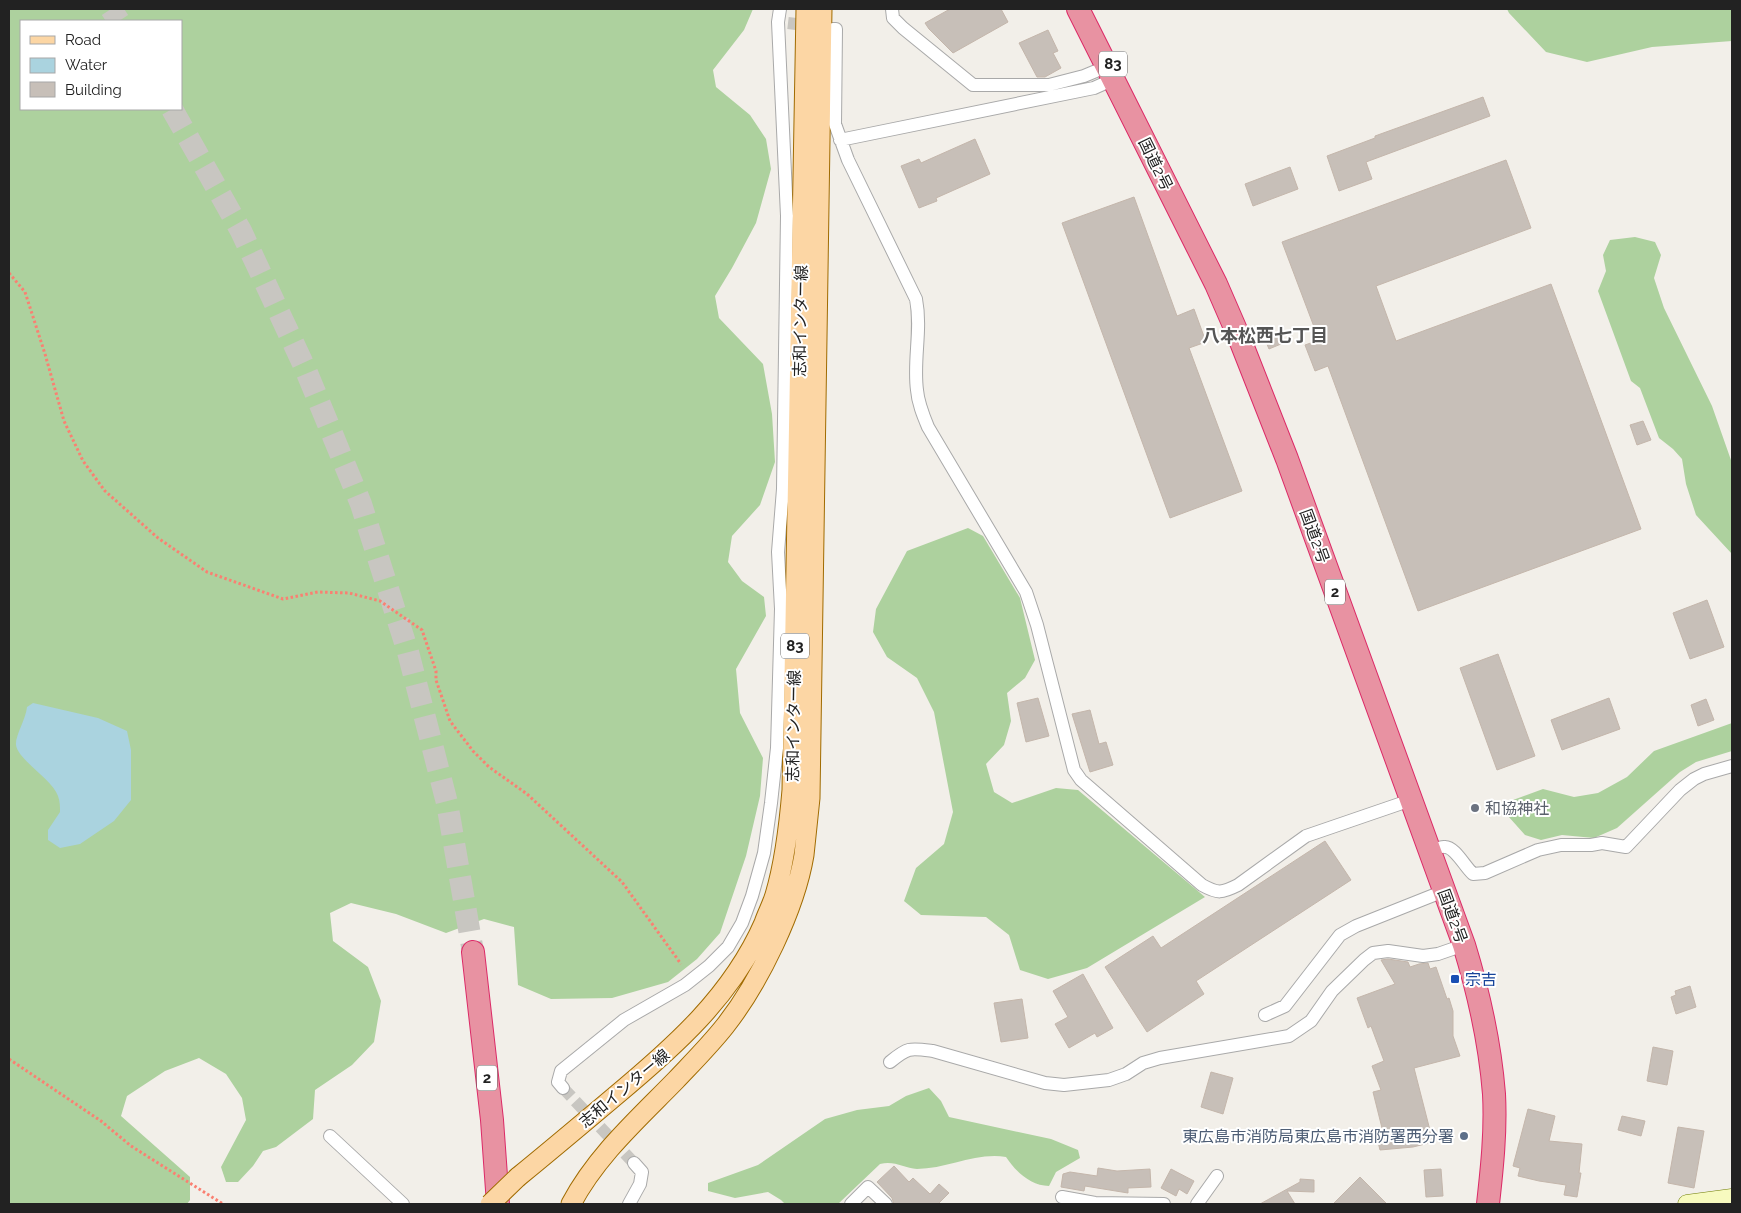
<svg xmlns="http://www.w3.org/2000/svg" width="1741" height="1213" font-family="Raleway,'Noto Sans JP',sans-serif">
	<rect width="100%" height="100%" fill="#f2efe9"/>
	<!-- forest -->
	<path fill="#add19e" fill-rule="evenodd" d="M9 9H753L744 30 713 70 716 87 750 115 766 139 771 169 756 223 732 268 715 296 719 318 763 364 772 414 775 462 760 505 732 536 728 562 742 581 764 597 766 616 736 669 740 713 763 758 760 796 746 856 720 933 697 959 668 982 612 998 551 999 518 985 514 927 484 919 446 933 396 914 351 903 330 913 333 941 368 967 381 1001 374 1042 352 1065 315 1090 313 1119 276 1147 263 1151 253 1166 238 1182H226L221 1167 246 1120 242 1098 226 1074 199 1058 165 1071 127 1096 121 1116 190 1177V1200L187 1204H9ZM21 21H181V109H21Z
		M1507 9H1732V41L1652 47 1587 62 1546 52 1509 13Z
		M1635 237 1655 242 1661 255 1654 278 1664 308 1712 406 1732 463V554L1696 515 1686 484 1682 459 1673 449 1659 438 1640 388 1631 381 1598 291 1606 271 1603 255 1610 240Z
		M968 528 983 536 1020 598 1035 660 1025 678 1007 693 1011 721 1004 745 986 764 994 792 1012 803 1056 788 1078 790 1205 897 1087 968 1048 979 1020 970 1009 935 986 917 921 915 904 901 916 868 944 844 953 812 934 712 917 678 887 657 873 632 876 609 907 551Z
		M1732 723V751L1696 762 1680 772 1617 828 1594 838 1562 835 1541 840 1525 835 1508 816 1513 800 1543 789 1574 797 1598 793 1627 777 1654 751Z
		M929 1088 941 1101 949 1117 1051 1139 1078 1150 1080 1158 1056 1172 1049 1186C1031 1186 1016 1172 1006 1157 976 1152 947 1169 917 1169 904 1168 894 1160 880 1164L838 1204H785L781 1200 768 1192 735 1198 708 1191V1183L758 1165 825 1119 857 1110 889 1106 906 1096Z"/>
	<!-- water -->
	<path fill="#aad3df" d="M33 703 98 718 127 731 131 750V800L114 821 80 844 60 848 48 840V830L60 812C60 807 60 801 58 796 52 779 18 760 16 745 15 736 26 719 27 707Z"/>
	<!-- building -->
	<path fill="#c7bfb8" stroke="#c4b6ab" d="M950 9H1001L1008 22 953 53 929 29 925 23Z
		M1048 30 1058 51 1053 53 1061 68 1045 77H1037L1019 43Z
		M1483 97 1490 116 1366 162 1372 179 1339 191 1327 156 1375 138V136Z
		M975 139 990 174 936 198 937 201 919 208 901 166 919 159 921 163Z
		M1506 160 1531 228 1376 286 1396 341 1551 284 1641 529 1418 611 1328 366 1315 371 1305 345 1319 340 1282 242Z
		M1290 167 1298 189 1253 206 1245 184Z
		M1134 197 1177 316 1194 309 1206 342 1189 348 1242 491 1170 518 1062 223Z
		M1277 332 1281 344 1269 349 1264 337Z
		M1643 421 1651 440 1637 445 1630 425Z
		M1707 600 1724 647 1690 659 1673 613Z
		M1498 654 1535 756 1497 770 1460 668Z
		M1038 698 1049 736 1026 742 1017 703Z
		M1609 698 1620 729 1562 750 1551 720Z
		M1706 699 1714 720 1698 726 1691 705Z
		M1090 710 1099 744 1106 742 1113 765 1090 772 1072 714Z
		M1325 841 1351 880 1196 981 1204 994 1147 1032 1105 967 1153 936 1161 948Z
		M1388 959 1408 962 1410 967 1419 964 1428 963 1430 969 1436 967 1447 999 1449 998 1453 1011V1036L1460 1056 1414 1068 1433 1142 1413 1147 1380 1150 1376 1134 1383 1132 1373 1092 1381 1090 1372 1066 1384 1061 1371 1026 1368 1028 1357 998 1395 984 1381 960Z
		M1083 974 1113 1028 1097 1037 1095 1033 1069 1048 1055 1024 1068 1017 1053 991Z
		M1690 986 1696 1007 1676 1014 1671 997 1676 995 1675 991Z
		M1022 999 1028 1038 1001 1042 994 1003Z
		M1653 1047 1673 1051 1667 1085 1647 1081Z
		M1211 1072 1233 1078 1223 1114 1201 1107Z
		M1528 1109 1555 1116 1549 1141 1582 1144 1579 1173H1581L1577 1197 1564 1195 1566 1185 1539 1181 1518 1176 1520 1168 1513 1166Z
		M1622 1116 1645 1121 1641 1136 1618 1130Z
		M1678 1127 1704 1131 1694 1188 1668 1183Z
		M894 1166 909 1182 913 1178 930 1194 939 1184 949 1193 939 1203 941 1204H894L892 1198 877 1182Z
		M1098 1168 1117 1171 1150 1169 1151 1187 1128 1188V1193L1085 1186 1084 1191 1061 1187 1063 1174 1070 1172 1097 1176Z
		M1171 1169 1194 1181 1187 1194 1179 1189 1176 1196 1161 1188Z
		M1441 1169 1443 1196 1426 1197 1424 1170Z
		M1360 1177 1387 1204H1333Z
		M1300 1179 1314 1180V1192L1287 1191 1295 1204H1260L1300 1182Z"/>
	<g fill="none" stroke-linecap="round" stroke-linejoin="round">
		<!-- street-tunnel -->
		<path stroke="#c8c6c1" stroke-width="12" stroke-dasharray="12 6" stroke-linecap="butt" d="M788 23 813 26
			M563 1088 634 1163"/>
		<!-- highway-tunnel -->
		<path stroke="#c8c6c1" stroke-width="22" stroke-dasharray="22 11" stroke-linecap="butt" d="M111 9 119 21
			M172 109 241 231 305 368 361 504 408 652 447 803 473 952"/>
		<!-- street casing -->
		<g stroke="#a9a9a9" stroke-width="14">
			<path id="street" d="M892 9 893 18 903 28 973 85H1049L1084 76 1108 66
				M833 29H836L835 124 848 160 916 299C922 330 913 360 917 390 918 403 923 415 928 427L1026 592 1037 625 1074 770 1081 780 1202 885C1218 894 1222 893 1238 885L1306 836 1411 800
				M840 140 1094 88 1114 79
				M1429 851C1434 850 1440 846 1445 847 1455 847 1465 867 1473 874L1485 873 1538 850 1561 845H1591L1602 843 1626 847 1680 790 1694 779 1704 774 1732 766
				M1265 1015 1285 1006 1340 935 1356 926 1444 891
				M890 1062C908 1047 910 1048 933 1051L1045 1083 1064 1085 1109 1080 1126 1074 1143 1063 1160 1058 1289 1036 1311 1021 1332 991 1364 960 1373 953 1388 951 1423 956 1438 954 1464 945
				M563 1088 558 1082 561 1071 624 1020 685 985 709 966 728 947 742 923 752 896 764 853 771 803 777 748 781 609 778 552 783 489 787 216 778 22 780 9
				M330 1136 403 1204
				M1062 1197 1095 1203 1164 1204
				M629 1204 640 1184 642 1172 634 1163
				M851 1204 868 1187 886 1204
				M1197 1204 1217 1176"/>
		</g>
		<!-- secondary casing -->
		<g stroke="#707d05" stroke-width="19">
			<path id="secondary" d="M1687 1204 1732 1198"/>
		</g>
		<!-- primary casing -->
		<g stroke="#a06b00" stroke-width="21">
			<path id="primary" d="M518 1177C550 1151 582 1124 614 1097 674 1047 732 996 764 923 767 914 772 905 775 895 785 861 789 826 792 790L806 9
				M571 1204C597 1155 638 1119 676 1080 693 1062 710 1045 725 1026 759 983 795 909 804 855 806 836 808 817 810 798L822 9"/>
		</g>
		<!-- highway casing -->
		<g stroke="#dc2a67" stroke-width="24">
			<path id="highway" d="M1078 9 1216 284 1239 337 1287 459 1464 945C1479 994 1490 1043 1494 1094 1496 1131 1492 1168 1488 1204
				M473 952 492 1120 498 1204"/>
		</g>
		<!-- path -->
		<path stroke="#fa8072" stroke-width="3" stroke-dasharray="2.5 2.5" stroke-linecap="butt" d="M9 273 25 292 45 354 64 421 83 461 105 491 158 538 207 572 283 599 318 592 349 593 380 601 422 630 436 671V680L450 721 473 751 489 767 527 794 622 882 681 964
			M9 1059 101 1121 131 1146 223 1204"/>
		<!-- street -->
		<use href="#street" stroke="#fff" stroke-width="12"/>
		<!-- secondary -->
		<use href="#secondary" stroke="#f7fabf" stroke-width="18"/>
		<!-- primary -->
		<use href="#primary" stroke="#fcd6a4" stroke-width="19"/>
		<!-- highway -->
		<use href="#highway" stroke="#e892a2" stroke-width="22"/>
		<!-- primary-bridge casing -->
		<g stroke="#a06b00" stroke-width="21" stroke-linecap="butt">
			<path id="primary-bridge" d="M490 1204 518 1177"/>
		</g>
		<!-- primary-bridge -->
		<use href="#primary-bridge" stroke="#fcd6a4" stroke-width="19"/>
	</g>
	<!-- markers -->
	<circle fill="#6b7280" stroke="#fff" stroke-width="2" cx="1475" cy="808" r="5"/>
	<rect fill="#1a4fb4" stroke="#fff" stroke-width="2" x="1450" y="974" width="10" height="10" rx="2.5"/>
	<circle fill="#5c6f8a" stroke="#fff" stroke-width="2" cx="1464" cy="1136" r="5"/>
	<g text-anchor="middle" stroke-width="4" stroke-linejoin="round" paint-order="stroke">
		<!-- shield labels -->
		<g fill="#fff" stroke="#646464" stroke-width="1">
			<rect x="1099" y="51.5" width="28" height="25" rx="4"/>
			<rect x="1325" y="579.5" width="20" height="25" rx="4"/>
			<rect x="781" y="633.5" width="28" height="25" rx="4"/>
			<rect x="477" y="1065.5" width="20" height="25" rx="4"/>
		</g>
		<g font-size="15" font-weight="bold" fill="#222">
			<text x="1113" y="69">83</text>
			<text x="1335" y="597">2</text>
			<text x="795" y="651">83</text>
			<text x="487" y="1083">2</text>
		</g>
		<!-- street labels -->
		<g font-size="16" fill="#222" stroke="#fff">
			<text transform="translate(1156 164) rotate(64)" y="6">国道2号</text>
			<text transform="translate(800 321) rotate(-89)" y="6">志和インター線</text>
			<text transform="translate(1315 536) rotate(70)" y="6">国道2号</text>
			<text transform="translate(793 726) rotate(-89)" y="6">志和インター線</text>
			<text transform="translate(1453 916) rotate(70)" y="6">国道2号</text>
			<text transform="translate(624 1088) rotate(-40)" y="6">志和インター線</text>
		</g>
		<!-- worship labels -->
		<g font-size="16" fill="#5b616d" stroke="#fff" text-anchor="start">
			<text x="1485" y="814">和協神社</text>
		</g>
		<!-- transit labels -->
		<g font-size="16" fill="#164399" stroke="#fff" text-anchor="start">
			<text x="1465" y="985">宗吉</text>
		</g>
		<!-- service labels -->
		<g font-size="16" fill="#4e5e75" stroke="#fff" text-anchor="end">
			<text x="1454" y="1142">東広島市消防局東広島市消防署西分署</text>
		</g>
		<!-- neighbourhood labels -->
		<g font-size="18" font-weight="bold" fill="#555" stroke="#fff">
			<text x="1265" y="342">八本松西七丁目</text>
		</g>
	</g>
	<!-- border -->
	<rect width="1741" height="1213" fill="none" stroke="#222222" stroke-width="20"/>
	<!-- legend -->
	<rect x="20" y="20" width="162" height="90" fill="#ffffff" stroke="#a7a7a7"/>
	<rect x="30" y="36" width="25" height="8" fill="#fcd6a4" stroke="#a7a7a7"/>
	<text x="65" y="45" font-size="15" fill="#222222">Road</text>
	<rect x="30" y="58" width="25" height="15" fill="#aad3df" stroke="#a7a7a7"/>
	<text x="65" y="70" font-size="15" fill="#222222">Water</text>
	<rect x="30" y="82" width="25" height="15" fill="#c7bfb8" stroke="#a7a7a7"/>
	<text x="65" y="95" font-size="15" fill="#222222">Building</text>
</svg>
